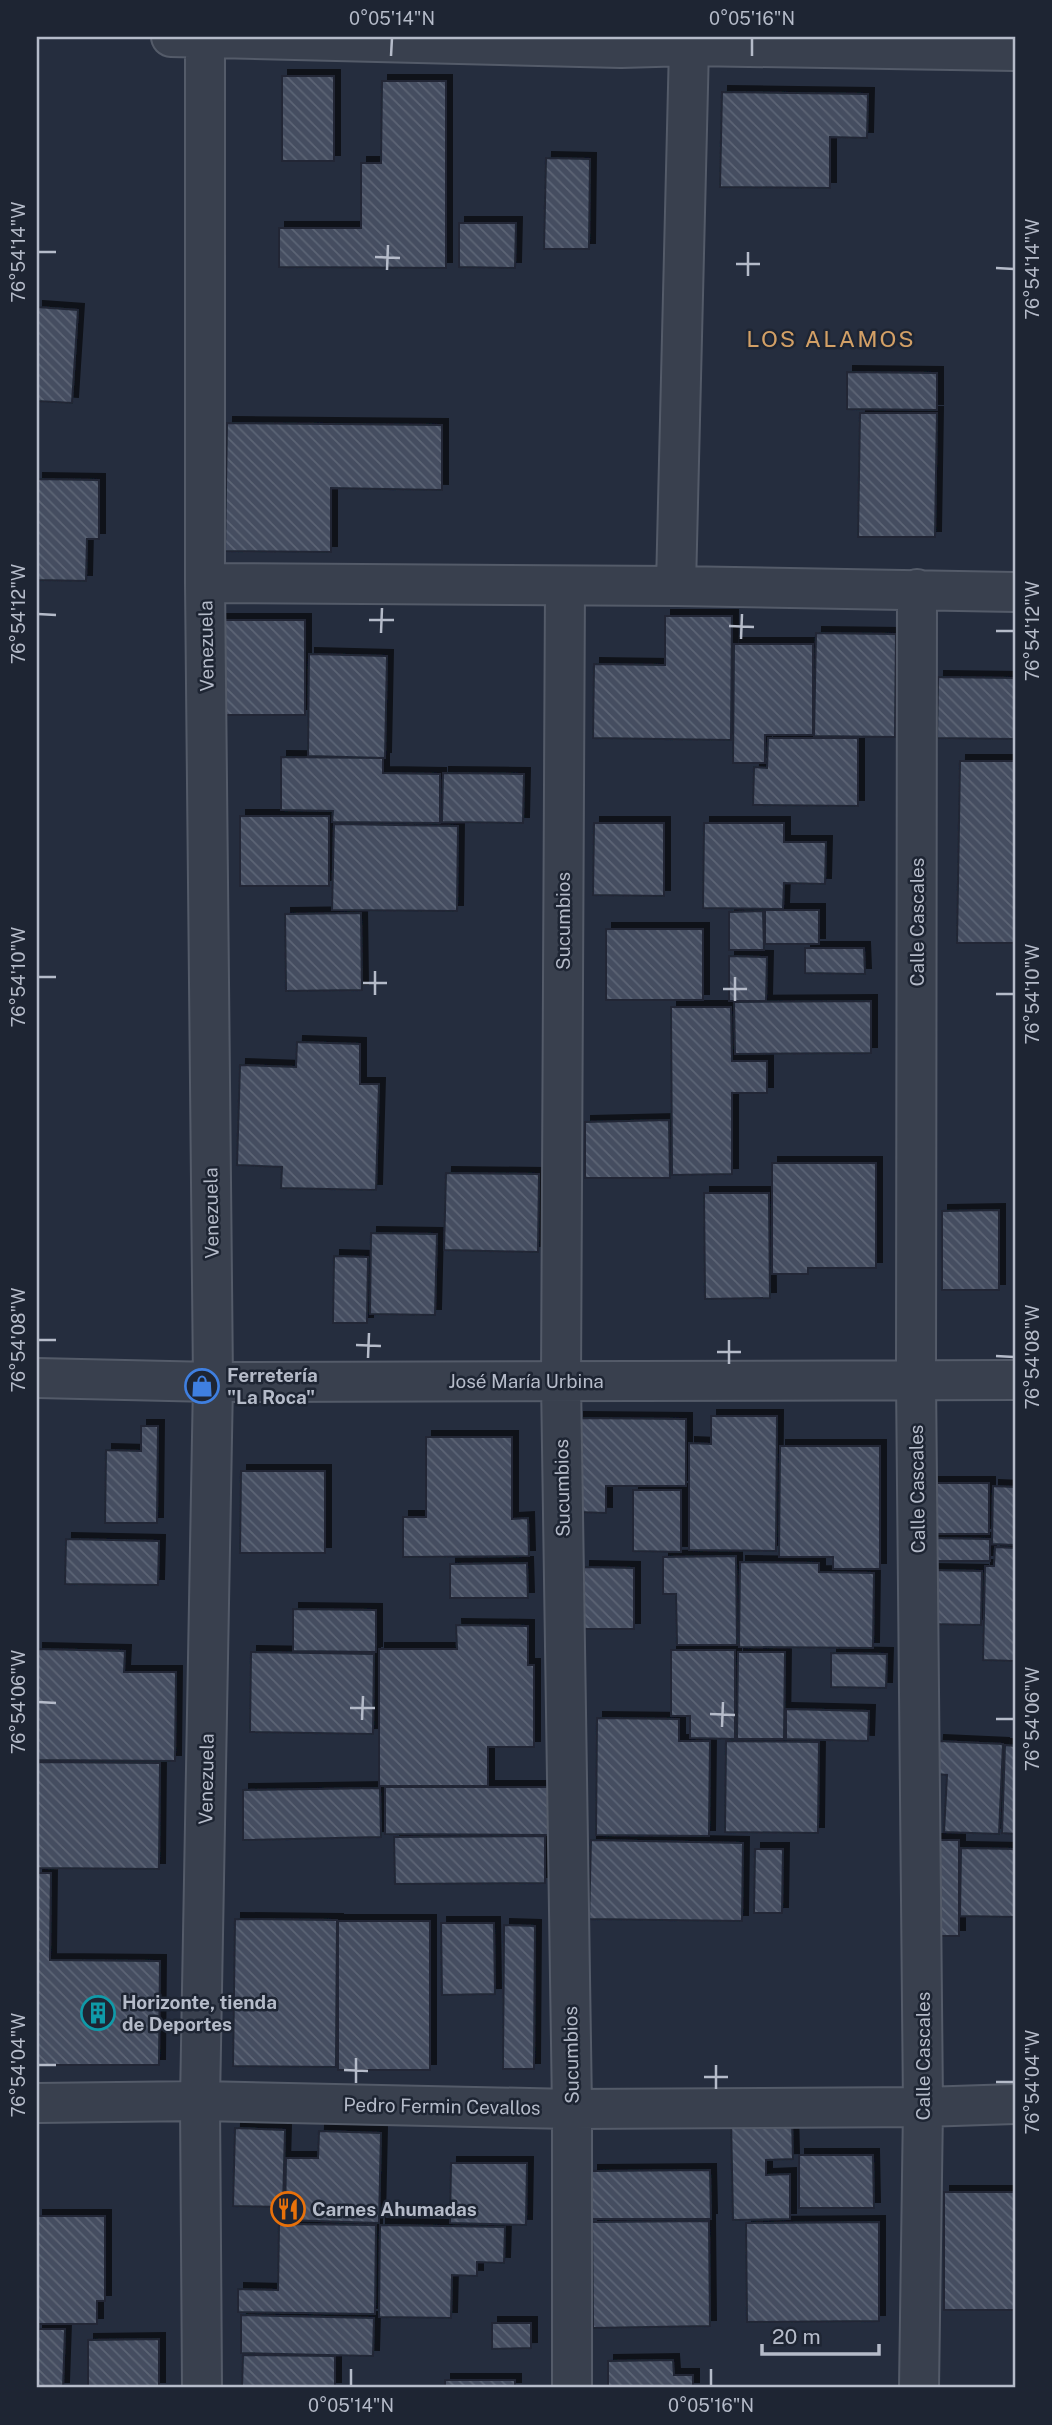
<svg xmlns="http://www.w3.org/2000/svg" width="1052" height="2425" font-family="'Public Sans',sans-serif">
	<defs>
		<pattern id="building-back-hatch" width="6" height="6" patternUnits="userSpaceOnUse" patternTransform="scale(1.75)"><rect width="6" height="6" fill="#444d60"/><path d="M-1 5l2 2M0 0l6 6M5-1l2 2" fill="none" stroke="#5d6575"/></pattern>
		<filter id="shadow"><feDropShadow dx="6" dy="-6" stdDeviation="0" flood-color="#0009"/></filter>
	</defs>
	<rect width="100%" height="100%" fill="#252d3e"/>
	<!-- building -->
	<path fill="url(#building-back-hatch)" stroke="#202735" stroke-width="2" filter="url(#shadow)" d="M282 76H334V161H282Z
		M382 81H446V268L279 267V228H361V163H381Z
		M722 92 868 94 867 138 830 137V188L720 187Z
		M546 158 590 159 589 249H544Z
		M459 223H516L515 268 459 267Z
		M37 307 78 310 72 403 37 401Z
		M847 372 937 373V410L847 409Z
		M860 413H937L935 537H858Z
		M227 423 442 425V490L331 488V552L225 551Z
		M37 479 99 480V539H87L86 581 37 580Z
		M665 616H732L731 740 593 738 594 664 665 665Z
		M220 620H305V715H220Z
		M816 633 896 634 895 737 814 736Z
		M734 644H813V735H765V763H733Z
		M309 654 387 656 385 758 308 756Z
		M938 677 1015 678V739L937 738Z
		M768 738H858V806L753 805 754 767 767 768Z
		M281 757 383 758V773L440 774V823L332 822 333 811 281 810Z
		M960 761H1015V943H957Z
		M443 773 524 774 523 823 442 822Z
		M240 816H329V886H240Z
		M594 823H664V896L593 895Z
		M704 823H784V842H826L825 884 784 883 783 909 703 908Z
		M334 824 458 826 457 911 332 910Z
		M765 910H819V944H765Z
		M763 911 764 950H729V912Z
		M361 913 362 990 286 991 285 914Z
		M606 929H703V1000H606Z
		M805 948H864L865 974 805 973Z
		M729 956 767 957 766 1001H729Z
		M871 1001V1053L735 1054 734 1002Z
		M671 1007H731L732 1061H767V1093H732V1174L672 1175Z
		M297 1042 360 1044V1084H379L376 1190 281 1188 282 1167 237 1165 240 1065 296 1067Z
		M669 1120 670 1178H585V1122Z
		M772 1163H876V1268H808V1274H772Z
		M446 1173 539 1174 538 1252 444 1250Z
		M704 1193H769L770 1298 705 1299Z
		M999 1210V1290H942V1211Z
		M371 1233 437 1234 435 1315 370 1314Z
		M334 1256 368 1257 367 1323H333Z
		M711 1416H777L776 1551 689 1550V1443L711 1444Z
		M578 1418 686 1419V1486H606V1513L577 1512Z
		M141 1426H158L157 1523H105L106 1450 141 1451Z
		M426 1437H512V1519L528 1518 529 1556 403 1557V1517H426Z
		M780 1446H880V1569H833V1557H779Z
		M241 1471H325V1553H240Z
		M929 1483H989V1534H928Z
		M993 1486 1015 1487V1545L992 1544Z
		M633 1490H681V1552L633 1551Z
		M927 1538 990 1539V1561H927Z
		M66 1539 159 1541 158 1585 65 1584Z
		M995 1547 1015 1548V1661L983 1660 985 1566H994Z
		M736 1556 737 1645H677L676 1594H663V1557Z
		M740 1562 819 1563V1572L874 1573 873 1648 739 1647Z
		M527 1563 528 1598H450V1564Z
		M584 1567 634 1568V1629H583Z
		M927 1570 982 1571 981 1625 926 1624Z
		M293 1609 376 1610V1652L293 1651Z
		M456 1625 528 1626V1665H534V1747H488V1786H379V1649H457Z
		M37 1649 125 1651 124 1672H176L175 1761 37 1760Z
		M671 1650H735V1739L690 1738V1716H671Z
		M251 1652 374 1654 373 1734 250 1732Z
		M738 1652H785L784 1739H737Z
		M831 1653 887 1654 886 1688 831 1687Z
		M786 1709 869 1711 868 1741 786 1739Z
		M597 1718 679 1719V1741H710L709 1836 596 1835Z
		M726 1741 819 1742 818 1833 725 1832Z
		M938 1741 1003 1744 999 1834 944 1832 947 1775 936 1774Z
		M1005 1745 1015 1746V1834L1002 1833Z
		M37 1762 160 1763 159 1869 37 1868Z
		M385 1787H548V1835L385 1834Z
		M380 1788 381 1837 243 1840V1790Z
		M545 1836V1883L395 1884 394 1837Z
		M591 1840 743 1843 742 1921 589 1919Z
		M923 1840H959V1936H923Z
		M961 1848 1015 1849V1917L960 1916Z
		M755 1849H783L782 1913H754Z
		M37 1873H51L50 1960 160 1961 159 2065H37Z
		M235 1919 337 1920 336 2067 233 2066Z
		M338 1921H430V2070H338Z
		M441 1923H494L495 1994 442 1995Z
		M504 1925 535 1926 534 2069H503Z
		M792 2119 793 2159 766 2160V2175L790 2174V2219L733 2220 731 2120Z
		M235 2128 285 2130 283 2207 233 2206Z
		M319 2131 381 2133 379 2223 285 2220 286 2158H318Z
		M799 2155H873L874 2208H799Z
		M451 2163H527L526 2225 450 2223Z
		M710 2170 711 2219H592V2171Z
		M944 2192H1015V2310H944Z
		M37 2216H105V2301H97V2324H37Z
		M709 2221 710 2326 593 2328 592 2222Z
		M879 2222V2321L747 2322 746 2223Z
		M279 2224 376 2225 375 2314 238 2312V2289L278 2290Z
		M380 2225 505 2227 504 2263 477 2262V2276L452 2275 451 2318 379 2317Z
		M241 2315 374 2318 373 2356 241 2353Z
		M492 2323H531V2348L492 2349Z
		M37 2329H65L63 2388H37Z
		M159 2339V2388H88V2340Z
		M243 2355 335 2356V2388H242Z
		M673 2360 674 2375H693V2388H608V2361Z
		M445 2380H515V2388H445Z"/>
	<g fill="none" stroke-linecap="round" stroke-linejoin="round">
		<!-- street casing -->
		<g stroke="#545b69" stroke-width="42">
			<path id="street" d="M171 37 621 48 689 46 1015 51
				M205 583 676 586 1015 592
				M676 586 689 46
				M565 587 561 1381 572 2109V2388
				M917 589 916 1380 923 2107 919 2388
				M37 1378 213 1382 1015 1380
				M37 2103 200 2101 572 2109 923 2107 1015 2104
				M202 2388 200 2101 213 1382 205 583V37"/>
		</g>
		<!-- street -->
		<use href="#street" stroke="#39404e" stroke-width="38"/>
	</g>
	<!-- ticks -->
	<path fill="none" stroke="#b5bbc9" stroke-width="2.5" d="M391 56 392 38M752 56V38M38 252H56M375 257 400 258M736 264H760M996 268 1014 269M387 270 388 245M748 276V252M38 614 56 615M369 620H394M729 626 754 627M996 631H1014M381 633 382 608M741 639 742 614M38 977H56M363 983H387M723 989H747M996 994H1014M375 995V971M735 1001V977M38 1340H56M356 1345 381 1346M717 1352H741M996 1356 1014 1357M368 1358 369 1333M729 1364V1340M38 1702 56 1703M350 1708H375M710 1714 735 1715M996 1719H1014M362 1720 363 1696M722 1727 723 1702M38 2065H56M344 2070 368 2071M704 2077H728M996 2082H1014M356 2083V2058M716 2089V2065M351 2386V2369M711 2386V2369"/>
	<!-- icons -->
	<defs>
		<g id="shop-ring" transform="scale(1.75)"><circle r="9.5" fill="#1e2533" stroke="#3f7fe0" stroke-width="1.5"/><path d="M-5-2.5h2.3a2.7 3.5 0 0 1 5.4 0H5L5.5 6h-11ZM-1.5-2.5h3a1.5 2.3 0 0 0-3 0Z" fill="#3f7fe0"/></g>
		<g id="building-ring" transform="scale(1.75)"><circle r="9.5" fill="#1e2533" stroke="#0f9aa8" stroke-width="1.5"/><path d="M-4-6H4V6H1V3H-1V6H-4ZM-2.5-4.3h1.7v1.8h-1.7ZM.8-4.3h1.7v1.8H.8ZM-2.5-1h1.7V.8h-1.7ZM.8-1h1.7V.8H.8Z" fill="#0f9aa8"/></g>
		<g id="restaurant-ring" transform="scale(1.75)"><circle r="9.5" fill="#1e2533" stroke="#e8710a" stroke-width="1.5"/><path d="M-5-6h1v4h1v-4h1v4h1v-4h1v5L-1.5 .5V6h-2V.5L-5-1ZM5-6V6H3V1.5H1.5Q1.5-4 5-6Z" fill="#e8710a"/></g>
	</defs>
	<g fill-rule="evenodd">
		<use href="#shop-ring" x="202" y="1386"/>
		<use href="#building-ring" x="98" y="2013"/>
		<use href="#restaurant-ring" x="288" y="2209"/>
	</g>
	<g text-anchor="middle" stroke-width="5" stroke-linejoin="round" paint-order="stroke">
		<!-- street labels -->
		<g font-size="19" fill="#b5bbc9" stroke="#1e2533">
			<text transform="translate(206 646) rotate(-91)" y="7">Venezuela</text>
			<text transform="translate(563 921) rotate(-90)" y="7">Sucumbios</text>
			<text transform="translate(917 922) rotate(-90)" y="7">Calle Cascales</text>
			<text transform="translate(211 1213) rotate(-91)" y="7">Venezuela</text>
			<text x="526" y="1388">José María Urbina</text>
			<text transform="translate(562 1488) rotate(-91)" y="7">Sucumbios</text>
			<text transform="translate(917 1489) rotate(-91)" y="7">Calle Cascales</text>
			<text transform="translate(206 1779) rotate(-89)" y="7">Venezuela</text>
			<text transform="translate(571 2055) rotate(-91)" y="7">Sucumbios</text>
			<text transform="translate(923 2056) rotate(-90)" y="7">Calle Cascales</text>
			<text transform="translate(442 2106) rotate(1)" y="7">Pedro Fermin Cevallos</text>
		</g>
		<!-- poi labels -->
		<g font-size="19" font-weight="bold" fill="#b5bbc9" stroke="#1e2533" text-anchor="start">
			<text x="227" y="1382">Ferretería<tspan x="227" dy="22">"La Roca"</tspan></text>
			<text x="122" y="2009">Horizonte, tienda<tspan x="122" dy="22">de Deportes</tspan></text>
			<text x="312" y="2216">Carnes Ahumadas</text>
		</g>
		<!-- quarter labels -->
		<g font-size="23" letter-spacing="2" fill="#d3a066" stroke="#1e2533">
			<text x="831" y="347">LOS ALAMOS</text>
		</g>
	</g>
	<!-- border -->
	<rect width="1052" height="2425" fill="none" stroke="#1e2533" stroke-width="77"/>
	<!-- scale -->
	<path d="M762 2344v10h117v-10" fill="none" stroke="#b5bbc9" stroke-width="3.5"/>
	<text x="772" y="2344" font-size="21" fill="#b5bbc9" stroke="#1e2533" stroke-width="5" paint-order="stroke">20 m</text>
	<rect x="38" y="38" width="976" height="2348" fill="none" stroke="#b5bbc9" stroke-width="2.5"/>
	<g font-size="18" text-anchor="middle" fill="#b5bbc9">
		<text x="392" y="25">0°05'14"N</text>
		<text x="752" y="25">0°05'16"N</text>
		<text transform="translate(19 252) rotate(-90)" y="6">76°54'14"W</text>
		<text transform="translate(1033 269) rotate(-90)" y="6">76°54'14"W</text>
		<text transform="translate(19 614) rotate(-90)" y="6">76°54'12"W</text>
		<text transform="translate(1033 631) rotate(-90)" y="6">76°54'12"W</text>
		<text transform="translate(19 977) rotate(-90)" y="6">76°54'10"W</text>
		<text transform="translate(1033 994) rotate(-90)" y="6">76°54'10"W</text>
		<text transform="translate(19 1340) rotate(-90)" y="6">76°54'08"W</text>
		<text transform="translate(1033 1357) rotate(-90)" y="6">76°54'08"W</text>
		<text transform="translate(19 1702) rotate(-90)" y="6">76°54'06"W</text>
		<text transform="translate(1033 1719) rotate(-90)" y="6">76°54'06"W</text>
		<text transform="translate(19 2065) rotate(-90)" y="6">76°54'04"W</text>
		<text transform="translate(1033 2082) rotate(-90)" y="6">76°54'04"W</text>
		<text x="351" y="2412">0°05'14"N</text>
		<text x="711" y="2412">0°05'16"N</text>
	</g>
</svg>
